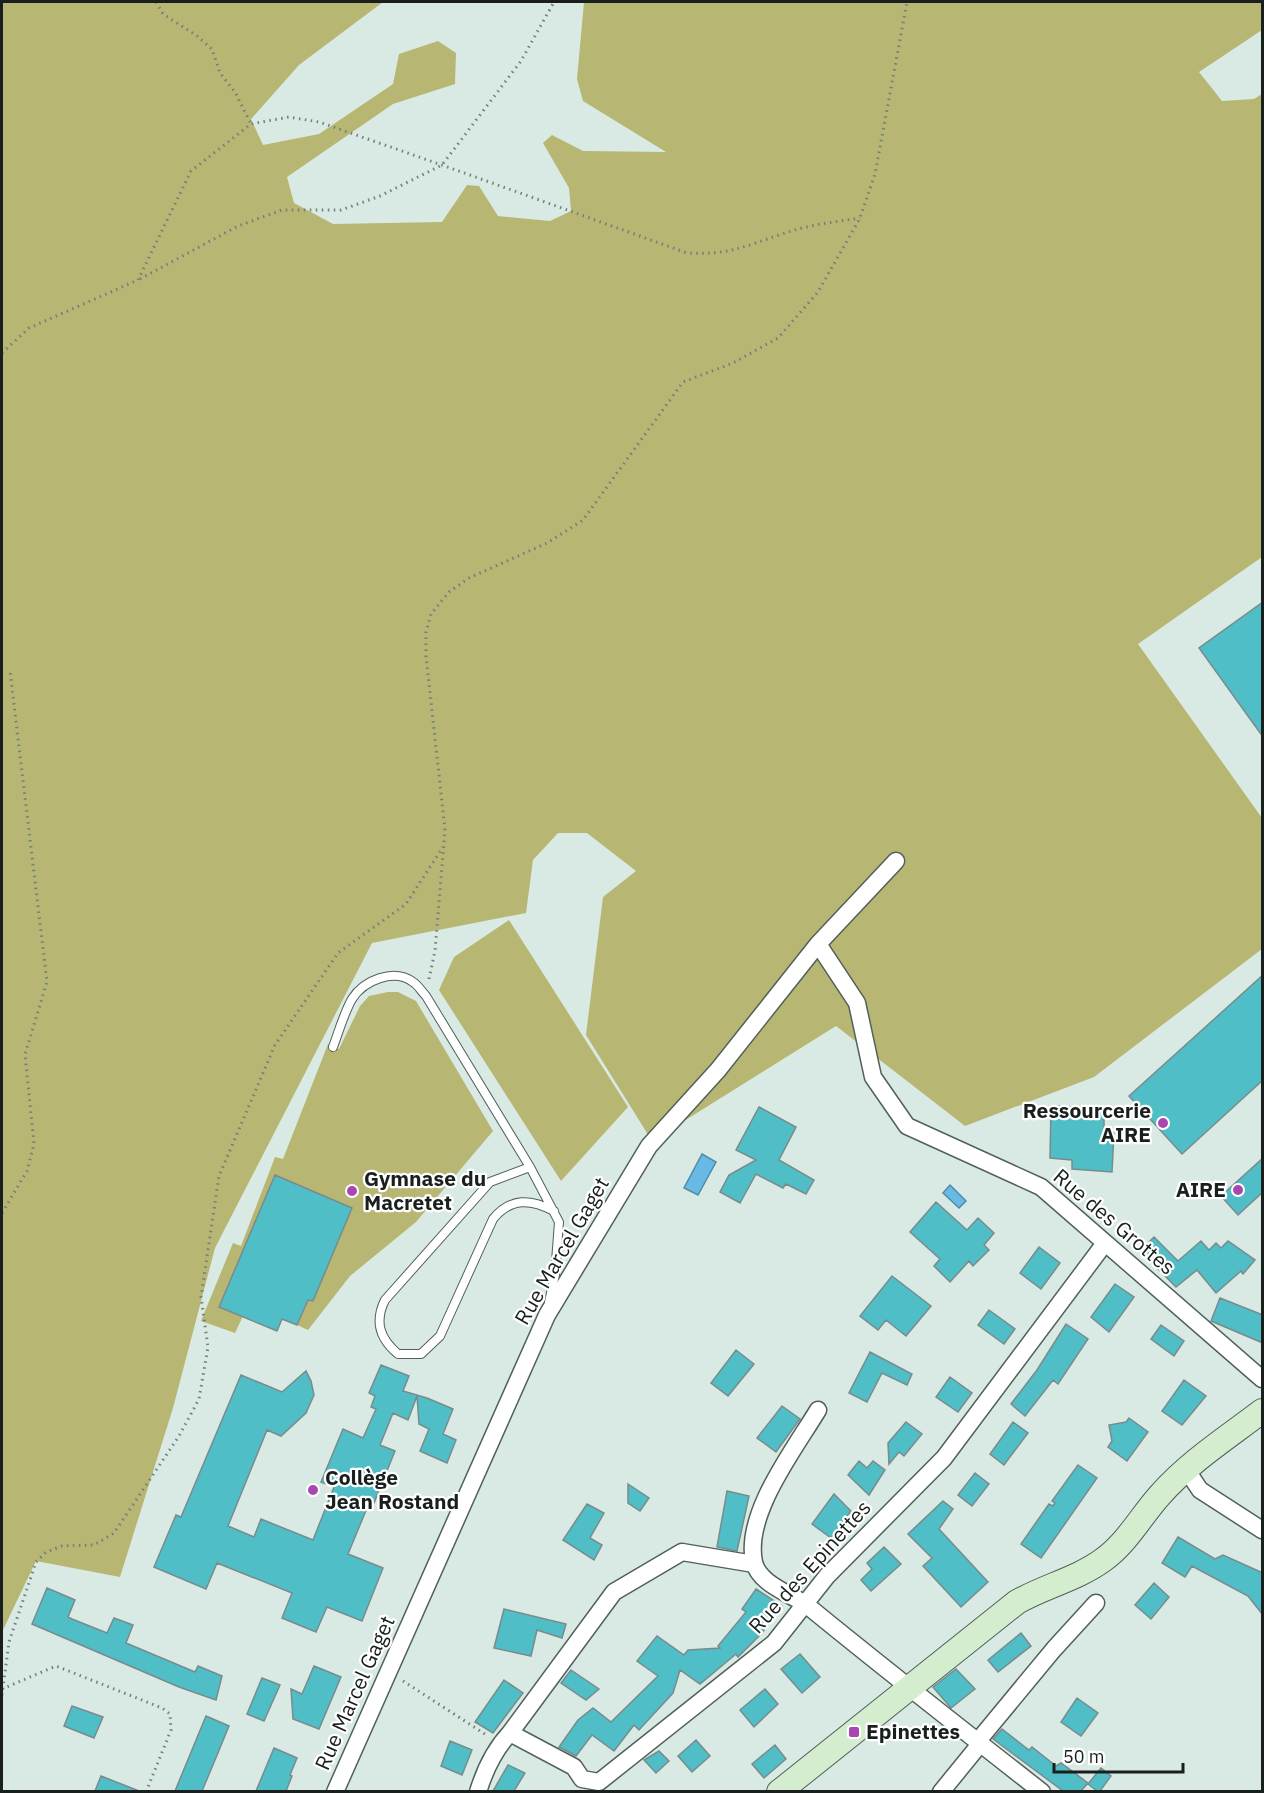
<svg xmlns="http://www.w3.org/2000/svg" width="1264" height="1793" font-family="'IBM Plex Sans',sans-serif">
	<rect width="100%" height="100%" fill="#d8eae3"/>
	<!-- green -->
	<path fill="#b7b773" d="M2 2H383L299 65 251 119 263 145 319 134 393 84 399 54 438 41 456 53 455 84 393 104 287 177 294 203 333 224 442 222 467 185 479 186 498 216 550 221 571 211 569 188 543 143 552 135 583 151 666 152 583 101 577 79 584 2H1262V30L1199 72 1222 101 1254 99 1262 94V557L1138 644 1262 818V949L1094 1077 965 1126 836 1026 652 1141 586 1035 603 897 636 871 587 833H558L533 860 526 913 372 943 215 1248 173 1408 120 1577 36 1561 2 1632Z
		M509 920 628 1107 561 1181 439 990 454 957Z
		M388 992H398L416 1001 493 1131 416 1222 350 1276 308 1330 249 1303 235 1333 201 1321 233 1243 241 1246 275 1157 283 1159 328 1044 339 1049 360 1006 369 996Z"/>
	<!-- water -->
	<path fill="#68bae4" stroke="#508ca8" stroke-width="1.5" d="M702 1154 716 1162 698 1195 684 1188Z
		M950 1185 966 1201 959 1208 943 1193Z"/>
	<!-- building -->
	<path fill="#4fbec6" stroke="#798b8c" stroke-width="1.5" d="M1263 602V737L1199 648Z
		M1263 975V1080L1182 1154 1129 1096Z
		M1051 1106 1104 1108V1132H1114L1112 1172 1072 1169V1160L1050 1158Z
		M759 1107 796 1127 779 1160 814 1180 806 1194 786 1184 783 1188 756 1174 740 1203 720 1192 729 1175 756 1160 736 1150Z
		M1263 1158V1192L1238 1215 1221 1196Z
		M275 1175 352 1208 313 1301 308 1300 297 1325 282 1319 277 1331 219 1307Z
		M936 1202 967 1230 978 1218 994 1233 984 1245 989 1250 973 1266 969 1261 950 1282 934 1266 940 1259 910 1232Z
		M1154 1237 1178 1261 1201 1241 1209 1250 1216 1243 1221 1248 1228 1241 1255 1260 1243 1274 1241 1271 1216 1293 1197 1270 1176 1287 1140 1251Z
		M1039 1247 1060 1263 1041 1289 1020 1273Z
		M892 1276 931 1306 906 1336 886 1320 878 1330 860 1316Z
		M1115 1284 1134 1297 1109 1332 1091 1317Z
		M1220 1298 1263 1315V1343L1211 1321Z
		M989 1310 1015 1329 1004 1344 978 1325Z
		M1066 1324 1088 1339 1058 1384 1053 1380 1025 1416 1011 1404 1037 1370Z
		M1161 1325 1184 1341 1174 1356 1151 1339Z
		M736 1350 754 1364 728 1396 711 1383Z
		M870 1352 912 1374 907 1385 882 1373 867 1402 849 1393Z
		M381 1365 409 1376 403 1391 427 1398 453 1409 443 1434 456 1440 447 1463 420 1451 429 1429 419 1424 417 1396 408 1420 393 1413 380 1445 395 1451 374 1503 367 1508 348 1554 383 1568 362 1621 327 1607 316 1632 282 1618 292 1593 217 1563 206 1589 154 1567 176 1515 181 1517 241 1375 282 1392 306 1371 311 1381 314 1395 306 1413 281 1436 267 1430 228 1526 254 1537 261 1519 313 1540 334 1487 321 1482 343 1429 363 1438 376 1409 371 1407 375 1396 369 1393Z
		M950 1377 972 1393 958 1412 936 1397Z
		M1184 1380 1206 1396 1182 1425 1162 1411Z
		M782 1406 800 1419 776 1452 757 1438Z
		M1129 1418 1148 1432 1127 1461 1108 1447 1112 1441 1109 1425 1126 1422Z
		M906 1422 922 1434 904 1456 899 1452 889 1464 888 1443Z
		M1013 1422 1028 1433 1004 1465 990 1454Z
		M859 1461 867 1468 873 1461 885 1470 869 1495 848 1475Z
		M1078 1465 1097 1478 1041 1558 1021 1544 1049 1504 1053 1506 1055 1503 1052 1501Z
		M975 1473 989 1484 972 1506 958 1495Z
		M628 1484 649 1498 640 1511 628 1503Z
		M727 1491 749 1496 737 1551 717 1547Z
		M834 1494 851 1511 831 1538 812 1524Z
		M943 1501 953 1509 939 1529 988 1582 961 1607 923 1566 932 1558 908 1534Z
		M587 1504 604 1513 590 1538 602 1545 594 1560 563 1540Z
		M1178 1537 1215 1559 1223 1555 1263 1573V1615L1248 1596 1192 1566 1185 1577 1162 1563Z
		M884 1547 901 1564 871 1591 861 1580 872 1569 867 1563Z
		M1154 1583 1169 1597 1151 1619 1135 1605Z
		M47 1588 75 1600 68 1617 72 1619 107 1633 114 1618 133 1625 126 1643 195 1672 198 1666 222 1676 216 1700 179 1687 32 1624Z
		M756 1589 782 1606 761 1634 738 1657 736 1654 700 1684 680 1670 673 1693 639 1730 634 1725 614 1751 592 1735 576 1756 559 1747 578 1720 593 1708 611 1722 658 1676 637 1661 657 1636 684 1655 688 1650 720 1648 718 1646 746 1612 742 1609Z
		M504 1609 566 1624 562 1638 537 1630 531 1656 494 1648Z
		M1021 1633 1031 1646 998 1672 988 1660Z
		M800 1654 820 1677 802 1693 781 1669Z
		M314 1666 341 1677 319 1729 293 1719 291 1689 302 1694Z
		M956 1669 975 1689 951 1708 933 1687Z
		M571 1670 599 1689 586 1700 561 1683Z
		M262 1678 280 1685 264 1721 247 1714Z
		M504 1680 523 1693 493 1733 475 1722Z
		M765 1689 778 1704 754 1727 740 1710Z
		M1077 1698 1098 1713 1081 1736 1061 1722Z
		M72 1706 103 1717 94 1738 64 1726Z
		M206 1716 229 1726 215 1760 202 1791H175Z
		M1002 1729 1029 1750 1032 1747 1056 1766 1061 1763 1088 1783 1081 1791H1063L993 1739Z
		M696 1740 710 1756 692 1772 678 1756Z
		M450 1741 472 1750 462 1775 441 1766Z
		M775 1745 786 1759 764 1778 752 1764Z
		M274 1748 297 1758 290 1775 292 1776 286 1791H256Z
		M659 1751 669 1761 656 1773 644 1760Z
		M508 1765 525 1773 514 1791H493Z
		M1101 1768 1111 1776 1100 1791H1097L1088 1784Z
		M101 1776 139 1791H95Z"/>
	<g fill="none" stroke-linecap="round" stroke-linejoin="round">
		<!-- lane casing -->
		<g stroke="#51605a" stroke-width="10">
			<path id="lane" d="M333 1047C339 1031 344 1013 352 999 364 980 394 968 413 982 418 985 422 992 426 996L530 1167 559 1222 555 1275 549 1302
				M530 1167 490 1182 385 1300C374 1322 380 1339 398 1354H421L440 1336 493 1219C511 1197 531 1199 554 1211"/>
		</g>
		<!-- street casing -->
		<g stroke="#51605a" stroke-width="19">
			<path id="street" d="M818 944 857 1003 873 1077 907 1126 1041 1187 1262 1379
				M818 1410C794 1450 744 1514 754 1562 759 1585 793 1594 809 1607 886 1670 964 1731 1042 1792
				M1186 1469 1200 1490 1262 1530
				M510 1733 614 1592 682 1552 754 1564
				M335 1792 547 1315 649 1146 718 1070 818 944 896 861
				M478 1792C485 1769 494 1750 510 1733L574 1767 582 1779 599 1782 774 1643 827 1576 944 1458 1105 1243
				M941 1792 976 1749 982 1736 1054 1649 1096 1603"/>
		</g>
		<!-- secondary casing -->
		<g stroke="#51605a" stroke-width="26">
			<path id="secondary" d="M779 1792 1017 1602C1045 1586 1077 1579 1103 1560 1127 1543 1141 1516 1160 1495 1189 1462 1228 1437 1262 1411"/>
		</g>
		<!-- path -->
		<path stroke="#737f7a" stroke-width="3" stroke-dasharray="1.5 4.5" stroke-linecap="butt" d="M156 2 163 14 197 36 212 49 220 73 235 92 251 124
			M140 279 238 226 282 210H341L380 196 442 165 521 61 554 2
			M2 353 29 328 138 280 191 171 251 124 289 117 319 122 442 165 687 253C729 255 743 247 782 234 807 225 834 222 860 218
			M429 979 435 951 445 830 426 656V632L431 614 449 592 469 578 547 543 583 520 683 382 733 363 778 338 818 292 860 218 875 174 907 2
			M2 1213 27 1171 34 1144 25 1054 47 982 10 671
			M403 1681 488 1736
			M2 1689 56 1666 162 1708 170 1714 171 1730 146 1792
			M2 1695 9 1642 36 1562 46 1552 62 1546 94 1545 114 1533 179 1436 199 1399 208 1347 201 1297 219 1176 275 1045 338 953 406 904 443 847"/>
		<!-- lane -->
		<use href="#lane" stroke="#fff" stroke-width="8"/>
		<!-- street -->
		<use href="#street" stroke="#fff" stroke-width="16"/>
		<!-- secondary -->
		<use href="#secondary" stroke="#d5edcf" stroke-width="24"/>
	</g>
	<!-- markers -->
	<g fill="#a847af" stroke="#fff" stroke-width="2">
		<circle cx="1163" cy="1123" r="6"/>
		<circle cx="1238" cy="1190" r="6"/>
		<circle cx="352" cy="1191" r="6"/>
		<circle cx="313" cy="1490" r="6"/>
		<rect x="848" y="1726" width="12" height="12" rx="3"/>
	</g>
	<g text-anchor="middle" stroke-width="4.5" stroke-linejoin="round" paint-order="stroke">
		<!-- poi labels -->
		<g font-size="21" font-weight="bold" fill="#181f1c" stroke="#fff" text-anchor="start">
			<text x="1151" y="1118" text-anchor="end">Ressourcerie<tspan x="1151" dy="24">AIRE</tspan></text>
			<text x="364" y="1186">Gymnase du<tspan x="364" dy="24">Macretet</tspan></text>
			<text x="1226" y="1197" text-anchor="end">AIRE</text>
			<text x="325" y="1485">Collège<tspan x="325" dy="24">Jean Rostand</tspan></text>
			<text x="866" y="1739">Epinettes</text>
		</g>
		<!-- street labels -->
		<g font-size="21" fill="#181f1c" stroke="#fff">
			<text transform="translate(1114 1222) rotate(40)" y="7">Rue des Grottes</text>
			<text transform="translate(562 1251) rotate(-60)" y="7">Rue Marcel Gaget</text>
			<text transform="translate(810 1567) rotate(-48)" y="7">Rue des Epinettes</text>
			<text transform="translate(355 1693) rotate(-66)" y="7">Rue Marcel Gaget</text>
		</g>
	</g>
	<!-- border -->
	<rect width="1264" height="1793" fill="none" stroke="#181f1c" stroke-width="6"/>
	<!-- scale -->
	<path d="M1054 1763v9h129v-9" fill="none" stroke="#181f1c" stroke-width="3"/>
	<text x="1063" y="1763" font-size="18" fill="#181f1c" stroke="#ffffff" stroke-width="4.5" paint-order="stroke">50 m</text>
</svg>
